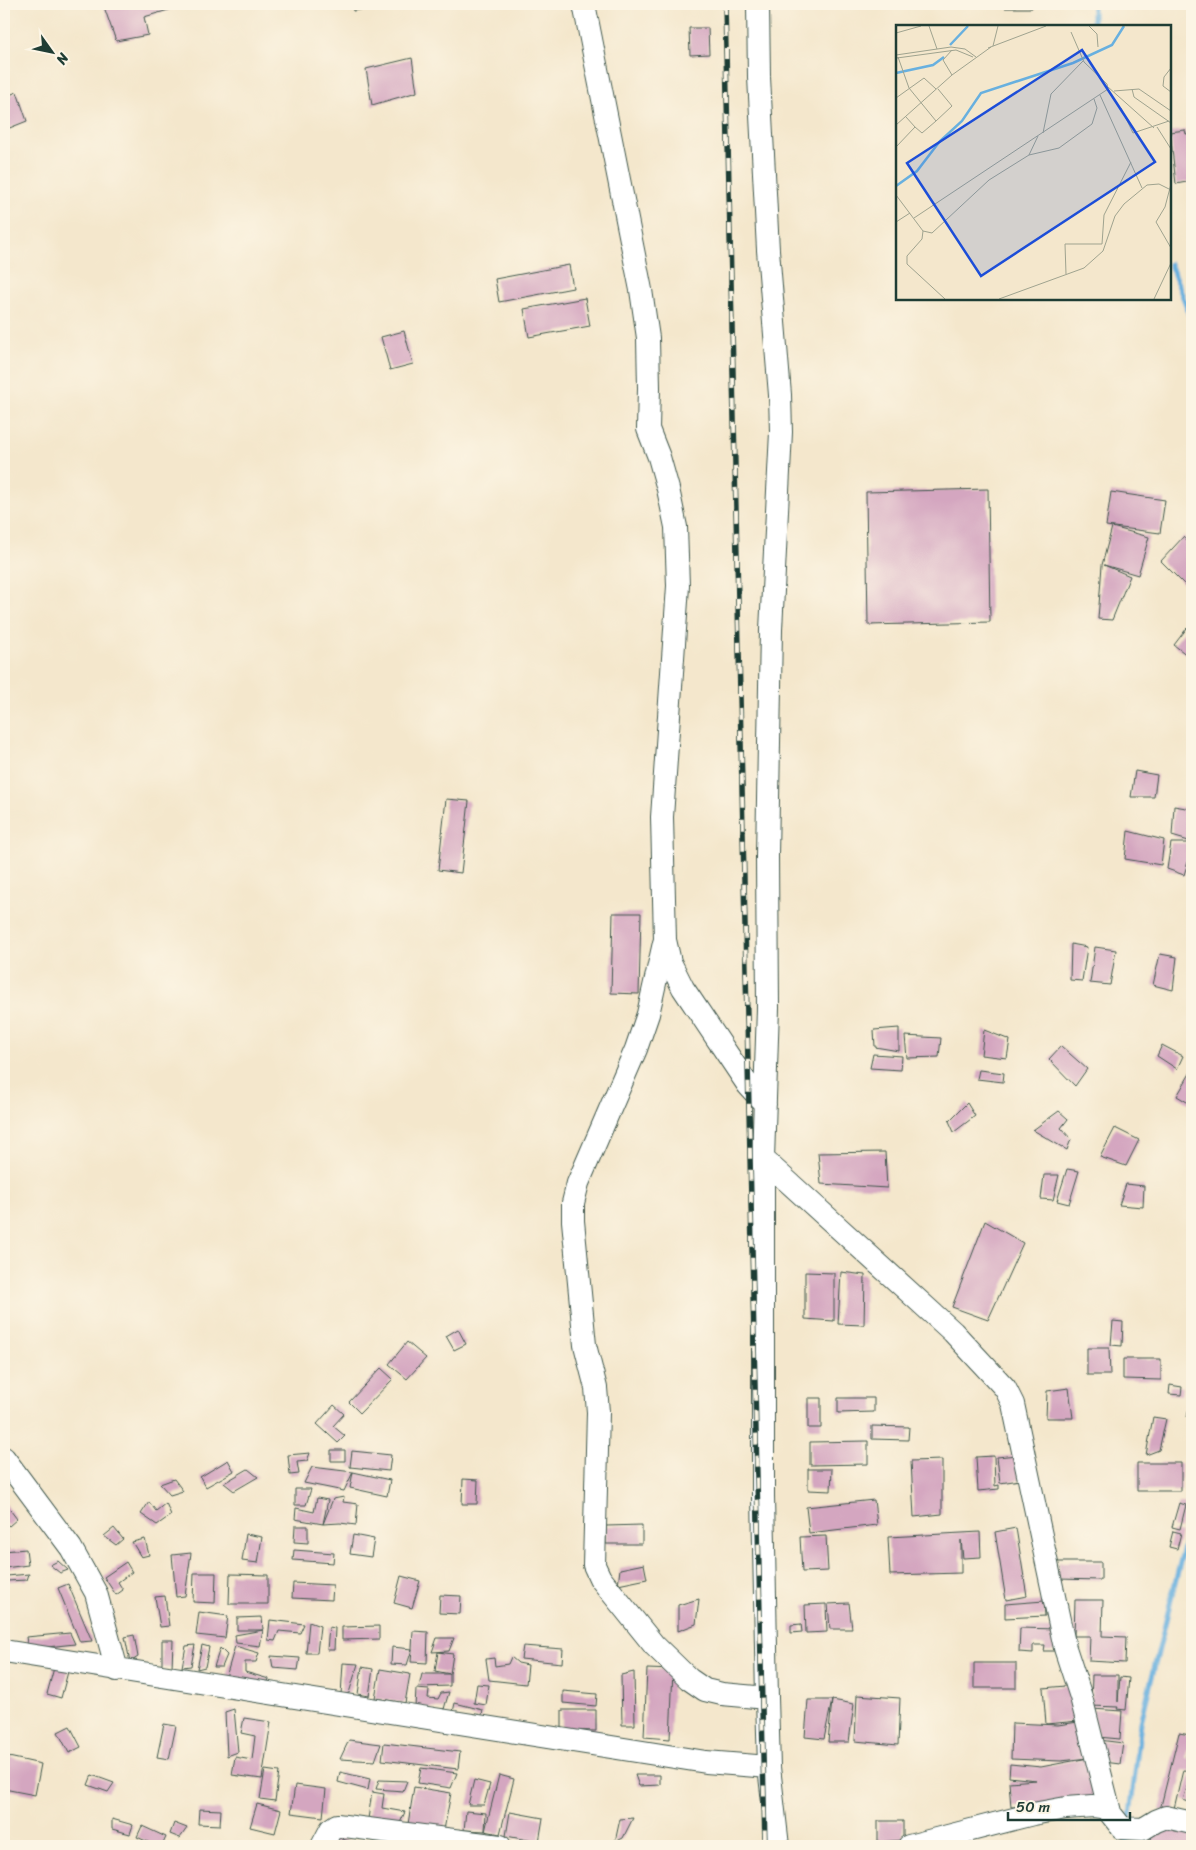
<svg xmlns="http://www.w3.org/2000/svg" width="1196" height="1850" font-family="Sriracha,sans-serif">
	<rect width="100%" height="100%" fill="#fcf5e5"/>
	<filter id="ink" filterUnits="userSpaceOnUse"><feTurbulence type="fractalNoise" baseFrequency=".02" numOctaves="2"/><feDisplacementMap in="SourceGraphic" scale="10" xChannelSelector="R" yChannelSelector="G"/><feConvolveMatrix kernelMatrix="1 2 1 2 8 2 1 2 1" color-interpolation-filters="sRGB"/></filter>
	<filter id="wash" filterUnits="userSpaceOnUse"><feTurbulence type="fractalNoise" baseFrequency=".0096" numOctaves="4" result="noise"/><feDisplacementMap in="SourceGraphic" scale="20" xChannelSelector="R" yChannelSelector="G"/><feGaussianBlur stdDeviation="1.12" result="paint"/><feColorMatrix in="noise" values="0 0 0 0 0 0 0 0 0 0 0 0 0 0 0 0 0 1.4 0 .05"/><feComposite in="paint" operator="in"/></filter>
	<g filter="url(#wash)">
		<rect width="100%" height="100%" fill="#f4e7cc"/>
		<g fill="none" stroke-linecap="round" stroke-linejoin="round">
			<!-- stream -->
			<path stroke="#68b0df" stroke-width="5" d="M1093 26V4
				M1170 264 1192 320
				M1129 1824 1141 1722 1192 1514
				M1126 1846 1128 1835"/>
		</g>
		<g id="blocks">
			<!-- building -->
			<path fill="#d4a6c0" d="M103 4H170L172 9 144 17 148 35 116 41Z
				M352 4H378V7L353 11Z
				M821 4H848V7H821Z
				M880 4H906V7H880Z
				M910 4H935V8H910Z
				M939 4H968V7H939Z
				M1005 4H1032V8H1005Z
				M689 28H708L709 54 690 55Z
				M412 58 417 92 372 105 366 69Z
				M17 92 27 121 7 129 4 120V97Z
				M1185 130 1186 134 1192 133V181L1176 184 1170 132Z
				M569 265 573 288 499 302 495 279Z
				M585 298 590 326 529 337 524 309Z
				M404 331 413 364 390 370 381 337Z
				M988 489 990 622 868 625 866 492Z
				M1111 492 1165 500 1160 533 1106 526Z
				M1112 527 1149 537 1138 575 1104 565 1130 576 1112 620 1098 619 1102 565Z
				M1184 536 1192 549V579L1186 586 1161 561Z
				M1187 628 1192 633V659L1174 645Z
				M1135 771 1157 775 1154 797H1131Z
				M446 799 469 801 461 873 438 870Z
				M1174 806 1192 809V842L1172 836Z
				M1128 831 1164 840 1161 865 1125 859Z
				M1171 843H1192V849L1184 875 1167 869Z
				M613 913H641L639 994 611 993Z
				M1071 944 1087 947 1082 981 1070 980Z
				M1095 947 1116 950 1110 985 1090 983Z
				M1160 954 1177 957 1173 990 1153 985Z
				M899 1028V1051L875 1047 874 1030Z
				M984 1030 1010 1040 1007 1058 981 1055Z
				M905 1036 941 1038 939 1057 907 1058Z
				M1162 1045 1183 1056 1177 1069 1157 1056Z
				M1061 1046 1087 1069 1075 1086 1049 1059Z
				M873 1054 902 1056 901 1070 870 1068Z
				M979 1070 1004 1073 1003 1082 977 1079Z
				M1192 1070V1105L1177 1096Z
				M967 1103 975 1116 954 1132 949 1121Z
				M1059 1111 1068 1119 1061 1128 1071 1139 1067 1150 1033 1130Z
				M1115 1128 1139 1140 1126 1166 1100 1157Z
				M885 1152 887 1188 821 1184 818 1153Z
				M1067 1169 1079 1171 1069 1204 1057 1201Z
				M1044 1175H1059L1053 1200 1041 1199Z
				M1126 1184 1144 1186 1143 1207 1119 1205Z
				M985 1221 1023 1243 988 1320 952 1307Z
				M805 1272 834 1273V1321L805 1319Z
				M841 1272 865 1275 864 1325 838 1324Z
				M1113 1321 1123 1322 1122 1346 1111 1345Z
				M458 1329 466 1344 454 1350 446 1336Z
				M407 1342 426 1358 407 1379 389 1364Z
				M1087 1348H1109L1110 1375H1087Z
				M1123 1359H1161V1380L1123 1379Z
				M381 1368 393 1379 360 1413 349 1402Z
				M1170 1385 1182 1387 1181 1395 1169 1394Z
				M1069 1388 1073 1418H1046L1047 1391Z
				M1192 1396V1419L1187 1417Z
				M808 1398H821V1428H808Z
				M838 1398H874V1412L838 1413Z
				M334 1405 344 1414 333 1426 345 1436 338 1443 317 1424Z
				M1153 1417 1166 1419 1159 1450 1146 1455Z
				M872 1426 909 1427 908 1440 872 1439Z
				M868 1441V1464L810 1465V1442Z
				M331 1450H345V1461H331Z
				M352 1451 391 1455 389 1471 350 1467Z
				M310 1453 307 1461 297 1462 299 1474 290 1475 288 1455Z
				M1017 1455 1020 1480 1000 1483 997 1457Z
				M994 1456 995 1486 999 1485V1489L978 1491 976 1457Z
				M228 1460 234 1471 206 1487 200 1477Z
				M942 1460V1514L914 1517 911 1461Z
				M1137 1463H1181V1491H1137Z
				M312 1467 353 1472 344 1491 304 1483Z
				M248 1469 258 1477 234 1491 224 1483Z
				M808 1469H832L831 1491 808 1490Z
				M353 1472 390 1480 387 1496 350 1488Z
				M174 1479 183 1491 170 1495 160 1484Z
				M463 1479 478 1480 477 1504H462Z
				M295 1489H311L306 1505H295Z
				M344 1497 343 1502 358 1504 356 1525 340 1523 323 1524 333 1499Z
				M317 1498 328 1500 323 1524 295 1519 296 1508 314 1512Z
				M874 1500 877 1525 809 1533 806 1507Z
				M4 1502 17 1519 9 1526 4 1522Z
				M149 1502 156 1511 166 1503 171 1515 157 1525 141 1514Z
				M1179 1503 1186 1505 1180 1529 1172 1527Z
				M642 1525V1544H606V1526Z
				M295 1526H308V1543L294 1542Z
				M4 1527H5L8 1547H4Z
				M114 1528 123 1539 116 1545 104 1536Z
				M1016 1528 1027 1596 1006 1600 995 1532Z
				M1173 1531 1181 1533 1177 1549 1169 1547Z
				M980 1532 981 1557 963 1558 961 1540V1573L890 1575 888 1537Z
				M246 1534 262 1537 258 1563 242 1561Z
				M353 1535 374 1539 371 1557 350 1554Z
				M826 1536 828 1571 802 1572 800 1537Z
				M145 1539 149 1555 141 1557 132 1542Z
				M26 1549 28 1565 4 1568V1551Z
				M294 1550 334 1553 333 1563 293 1560Z
				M191 1553 185 1596 176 1597 172 1555Z
				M58 1561 68 1570 60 1573 50 1565Z
				M126 1562 132 1572 118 1582 123 1590 116 1595 104 1577Z
				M1058 1562H1101V1580L1058 1579Z
				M644 1564 647 1579 618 1585 620 1569Z
				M194 1573H216L215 1603 193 1602Z
				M29 1574 27 1580 7 1581V1576Z
				M230 1574 268 1575V1604H229Z
				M401 1576 420 1581 412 1608 394 1603Z
				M293 1583 333 1585 332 1600 292 1598Z
				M68 1584 92 1641 80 1642 58 1588Z
				M440 1595 461 1596 460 1614 439 1613Z
				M165 1596 169 1626 160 1627 155 1597Z
				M699 1599 696 1624 678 1631V1605Z
				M1075 1600H1103L1102 1636 1126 1637 1125 1663 1089 1661 1090 1636H1074Z
				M1044 1601 1045 1616 1005 1618V1604Z
				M849 1603 852 1629H830L828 1604Z
				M826 1604 827 1632 806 1633 805 1605Z
				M199 1612 228 1616 225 1638 196 1635Z
				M262 1617 263 1630H237V1618Z
				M270 1620 304 1624 300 1633 279 1631 275 1641 268 1640Z
				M309 1622 320 1626 317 1653H306Z
				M801 1624 802 1632 791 1633V1625Z
				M379 1626V1639L342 1640V1627Z
				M329 1627 335 1628 334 1650H327Z
				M1020 1628 1056 1629 1055 1651H1044L1045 1645H1033V1653L1019 1652Z
				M263 1630 260 1646 236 1643 235 1635Z
				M413 1631 428 1632 427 1663 411 1662 412 1649 407 1665 391 1664 392 1647 412 1649Z
				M70 1633 75 1644 28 1649 26 1637Z
				M134 1635 138 1657 130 1662 125 1637Z
				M437 1638H454L449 1651 432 1652Z
				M162 1640H173L172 1668 162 1667Z
				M195 1645 191 1666 182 1667 186 1646Z
				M202 1645 209 1647 205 1667 197 1669Z
				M235 1646 259 1653 256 1662H245V1672L269 1679 266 1689 226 1677Z
				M523 1646 563 1649 562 1663 521 1659Z
				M220 1648 227 1655 222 1667H214Z
				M438 1652 453 1654 450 1674 435 1671Z
				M271 1656 300 1658 298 1670 273 1668Z
				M511 1657 518 1663 528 1665 526 1684 489 1680 486 1659 494 1658 495 1666 508 1664Z
				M343 1663 358 1664 349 1693 341 1695Z
				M974 1663H1016V1688H974Z
				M55 1664 69 1668 61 1698 47 1694Z
				M362 1667 373 1669 369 1696 358 1694Z
				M380 1669 410 1674 405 1703 375 1698Z
				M647 1669 673 1670 670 1739 644 1737Z
				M634 1672 635 1725H622L621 1675Z
				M422 1674H450V1686L419 1687Z
				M1092 1675H1118V1702L1120 1677 1129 1678 1126 1710 1117 1709 1118 1707 1091 1706Z
				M477 1684 489 1685 486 1705 474 1703Z
				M1076 1685 1079 1721 1046 1724 1043 1688Z
				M416 1689 429 1690 428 1698 438 1699 441 1693 449 1692 444 1709 415 1707Z
				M563 1691 597 1694 596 1706 563 1703Z
				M857 1695 900 1698 898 1745 855 1741Z
				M808 1700H832L854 1704 849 1742H828L832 1700 824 1739 805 1737Z
				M455 1703 483 1710 481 1719 453 1712Z
				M234 1709 238 1752 227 1756 225 1712Z
				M1092 1709 1122 1711 1120 1739 1098 1737Z
				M562 1710H596V1731L562 1730Z
				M244 1718 271 1722 262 1779 232 1775 235 1757 252 1760 255 1736 241 1733Z
				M1085 1721 1098 1797 1048 1805 1011 1807 1009 1782 1036 1780 1009 1777 1010 1764 1041 1767 1088 1758 1061 1761 1011 1759 1012 1723 1058 1725Z
				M164 1724 176 1726 169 1759 157 1757Z
				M70 1726 81 1747 69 1753 58 1732Z
				M1192 1730V1751L1187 1749 1186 1758 1192 1759V1771L1183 1770 1173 1813 1160 1810 1179 1733 1190 1735Z
				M349 1740 381 1744 375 1761 340 1759Z
				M1099 1740 1123 1743 1120 1764 1104 1762Z
				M384 1743 460 1752 458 1769 382 1760Z
				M4 1756 41 1764 35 1795 4 1789Z
				M421 1768 457 1773 451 1788 418 1783Z
				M265 1770 279 1772 275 1801 260 1799Z
				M1192 1771V1803L1183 1800Z
				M340 1772 370 1779 368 1790 338 1782Z
				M92 1775 114 1783 108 1792 88 1785Z
				M499 1775 514 1779 500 1834 485 1831 464 1830 466 1811 486 1813 485 1831Z
				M635 1775H660V1785L639 1786Z
				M379 1780 407 1781 403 1791 376 1789Z
				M474 1780 490 1784 484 1805H468Z
				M295 1785 326 1789 323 1817 291 1813Z
				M414 1787 451 1793 444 1830 408 1824Z
				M372 1792 384 1794 382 1808 405 1812 399 1825 368 1819Z
				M257 1804 281 1810 275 1833 250 1827Z
				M199 1809 221 1810 220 1825 198 1824Z
				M510 1812 543 1818 539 1842 506 1836Z
				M633 1818 623 1838 615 1842 620 1819Z
				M112 1819 133 1825 130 1834 112 1829Z
				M878 1821H903V1840L878 1842Z
				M1155 1821 1192 1830V1846H1158L1150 1844Z
				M174 1823 187 1828 180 1838 170 1834Z
				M142 1826 166 1837 162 1846H157L137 1837Z
				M333 1836 358 1844 357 1846H330Z"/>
		</g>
	</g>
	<g filter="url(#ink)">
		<use href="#blocks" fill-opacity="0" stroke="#3f564b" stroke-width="1"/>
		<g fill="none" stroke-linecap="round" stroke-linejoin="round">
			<!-- minor casing -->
			<g stroke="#3f564b" stroke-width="24">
				<path id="minor" d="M584 4 641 290 648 338 649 388 648 429 659 457 668 489 676 527 678 586 662 817 665 940 670 962 683 988 748 1085 765 1104
					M758 4 759 77 768 250 780 395 781 432 771 630 767 856 768 1008 763 1159V1496L767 1698 769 1767 778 1846
					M664 943 648 1014 636 1049 578 1183 573 1203V1221L585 1345 596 1388 598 1412 594 1565 600 1578 654 1645 689 1679 705 1690 722 1694 767 1698
					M763 1159 953 1332 1005 1388 1013 1404 1065 1648 1081 1697 1110 1812
					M4 1458 71 1548 96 1593 117 1670
					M4 1651 706 1762 769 1767
					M322 1846 331 1829 337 1825 500 1846
					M909 1846 1033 1814 1066 1808 1093 1806 1106 1808 1122 1828 1143 1829 1156 1821 1166 1817 1192 1823"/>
			</g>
			<!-- minor -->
			<use href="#minor" stroke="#fff" stroke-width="22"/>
			<!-- rail casing -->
			<g stroke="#1f3d34" stroke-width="5.5">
				<path id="rail" d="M725 4 765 1846"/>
			</g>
			<!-- rail -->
			<use href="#rail" stroke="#fcf5e5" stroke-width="4" stroke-dasharray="11" stroke-linecap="butt"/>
		</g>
	</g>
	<!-- overview -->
	<g transform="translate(896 25)">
		<rect width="275" height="275" fill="#f4e7cc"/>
		<path fill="none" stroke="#68b0df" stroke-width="2.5" d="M54 20 72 1M0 48 37 40 48 32M0 161 21 146 44 116 66 96 85 68 177 38 216 20 228 1"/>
		<path fill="none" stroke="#9fa38f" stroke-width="1" d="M33 1 41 24M193 1 201 9 202 22M0 8 25 1M97 21 102 1M92 23 150 1M56 25 47 35 56 50M0 30 55 22 69 24 80 32M2 32 13 63 40 96 26 108 19 102M1 33 60 25 77 32M275 43 268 52 267 61 275 67M212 62 258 103M236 64 238 72 275 98M218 66 243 64 275 86M204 70 246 163M0 73 28 53 40 64M225 83 237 108 273 96M40 96 56 81 42 64M0 100 56 50 95 22M261 102 275 124M147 108 155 69 187 36M0 122 19 102 10 92M133 130 163 123 196 99 201 83 198 74M275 159 269 182 260 197 275 223M0 170 27 206 26 214 11 231V239L49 274M18 193 212 64 211 59 188 37 175 7M0 197 14 188M27 206 36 208 93 155 133 130 142 111M170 249 169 219H206L208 190 235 137M103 274 188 243 207 226 219 191 228 179 251 160 263 159 275 165M258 274 275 238"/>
		<path fill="#1d4ed8" fill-opacity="0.15" stroke="#1d4ed8" stroke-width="2.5" d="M186 25 259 137 85 251 11 138Z"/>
		<rect width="275" height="275" fill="none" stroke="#1f3d34" stroke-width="2.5"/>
	</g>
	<!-- margin -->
	<rect width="1196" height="1850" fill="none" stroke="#fcf5e5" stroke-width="20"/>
	<!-- north arrow -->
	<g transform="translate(52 52) rotate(123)" stroke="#fcf5e5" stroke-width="4" paint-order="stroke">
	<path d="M0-4L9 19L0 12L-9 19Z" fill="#1f3d34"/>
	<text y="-8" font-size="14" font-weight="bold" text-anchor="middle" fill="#1f3d34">N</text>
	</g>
	<!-- scale -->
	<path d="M1008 1812v8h122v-8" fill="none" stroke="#1f3d34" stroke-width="2.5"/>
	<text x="1016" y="1812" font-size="15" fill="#1f3d34" stroke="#fcf5e5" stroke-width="4" paint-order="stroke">50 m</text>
</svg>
